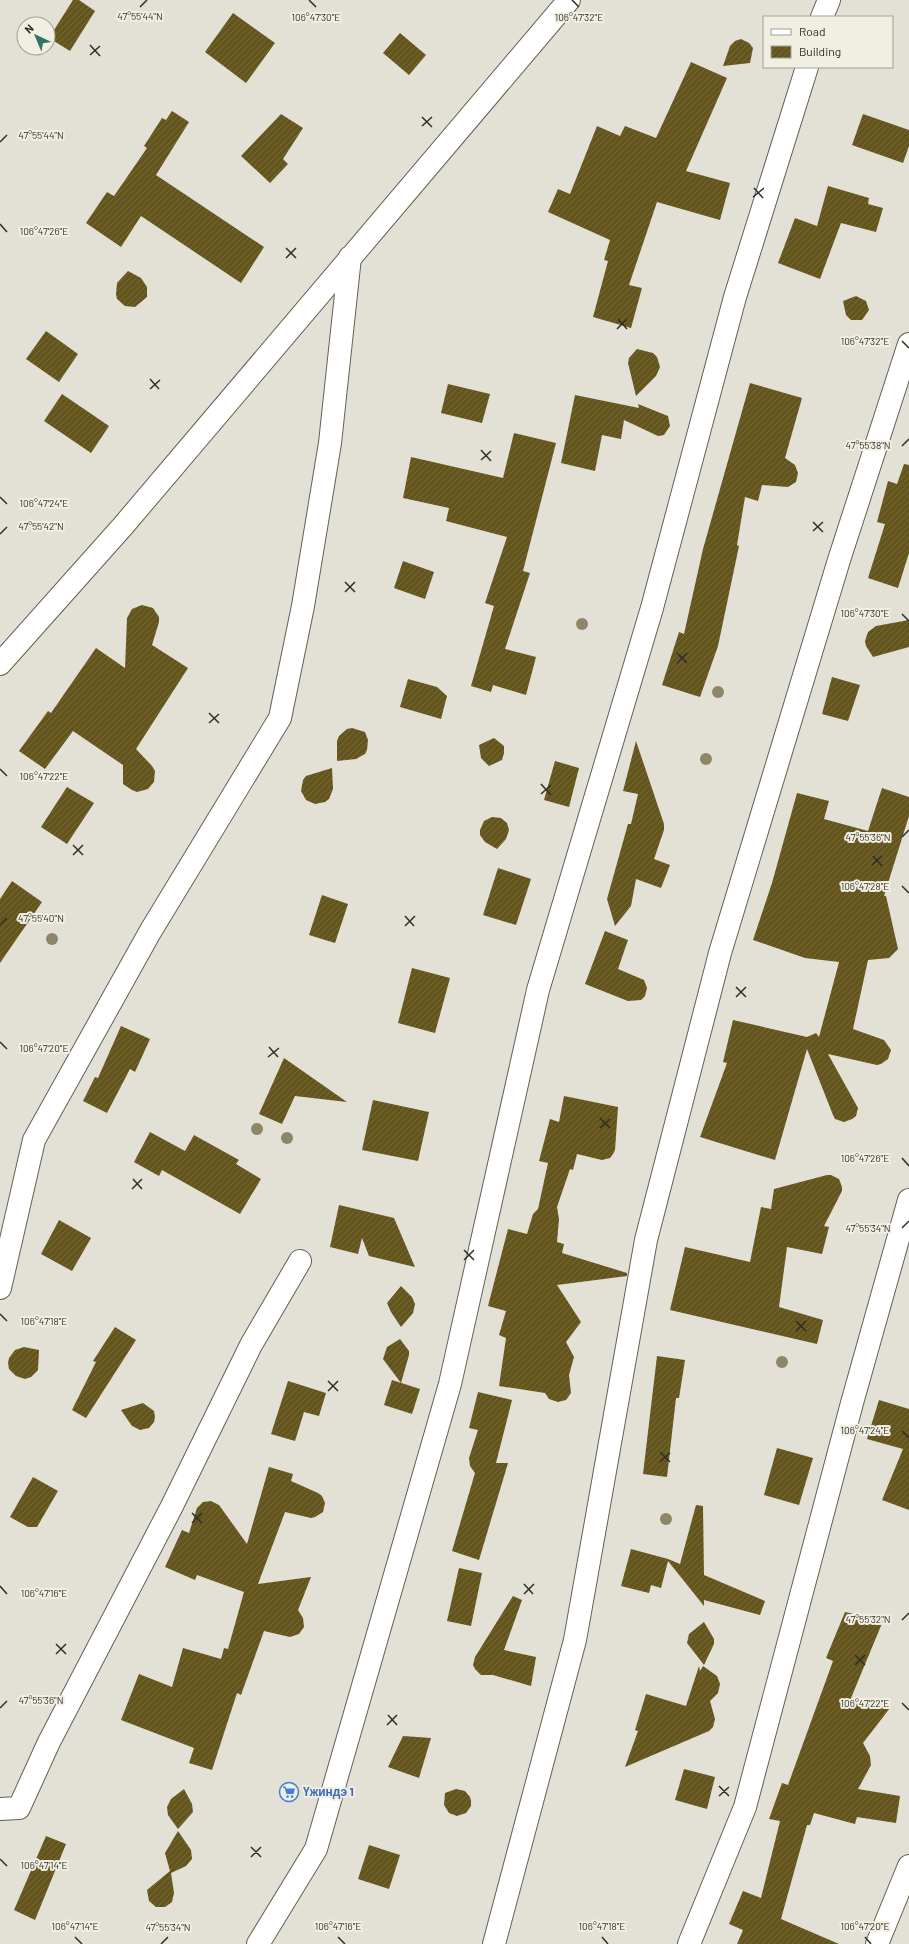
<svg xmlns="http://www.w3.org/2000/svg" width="909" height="1944" font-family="Barlow,sans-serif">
	<defs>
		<pattern id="building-hatch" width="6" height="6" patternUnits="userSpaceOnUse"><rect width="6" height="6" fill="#63551c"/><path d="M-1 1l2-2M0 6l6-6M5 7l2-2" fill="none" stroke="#766a3d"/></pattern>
	</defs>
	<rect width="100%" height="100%" fill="#e3e0d5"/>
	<!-- building -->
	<path fill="url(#building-hatch)" d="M73 0H79L95 11 70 51 49 38Z
		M233 13 275 43 246 83 205 52Z
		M400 33 426 55 409 75 383 53Z
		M741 39 749 43 753 48 750 63 723 66 730 46 735 41Z
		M691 62 727 78 686 171 730 183 720 220 657 202 629 285 642 288 631 328 593 317 608 261 604 260 610 240 548 212 558 189 570 194 597 126 620 136 625 126 656 138Z
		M172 111 189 122 156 175 264 247 241 283 141 216 121 247 86 223 107 192 114 196 147 148 144 146 162 118 166 120Z
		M281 114 303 128 283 159 288 164 270 183 241 156Z
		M863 114 909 130V146L903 163 852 145Z
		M828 186 869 198 868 204 883 208 876 232 841 223 820 279 778 263 795 218 817 226Z
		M128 271 141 278 147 287V297L135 307 125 306 117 299 116 294 117 283Z
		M856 296 866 301 869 310 862 320H851L846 315 843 301Z
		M46 331 78 354 59 382 26 359Z
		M637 349 653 353 657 357 660 367 656 376 636 396 628 363 629 358Z
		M750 383 802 398 785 458 795 465 798 473 796 482 788 487 762 485 758 501 745 497 737 545 739 546 718 646 700 697 662 685 679 632 684 634 703 549Z
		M448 384 490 394 482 423 441 413Z
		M62 394 109 426 91 453 44 421Z
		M575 395 639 408 638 404 668 416 670 426 664 435 658 436 624 420 621 439 602 435 595 471 561 463Z
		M514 433 556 443 523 571 530 573 505 649 536 657 526 695 493 685 491 692 471 686 494 606 485 603 507 537 446 521 449 508 403 498 411 457 503 478Z
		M904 464 909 465V553L898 588 868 578 885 524 877 522 888 481 897 484Z
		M403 561 434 572 425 599 394 588Z
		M142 605 153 608 159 617V622L152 645 188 668 136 749 152 766 155 771 154 782 148 789 137 792 132 790 123 784V765L73 731 45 769 19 751 48 711 51 713 96 648 125 668 127 618 132 609Z
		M909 620V647L873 657 866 646 865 641 868 632 876 626Z
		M832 677 860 685 848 721 822 714Z
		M408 679 437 687 447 696 441 719 400 707Z
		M352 728 365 732 368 740 367 750 365 754 356 759 337 761V741L339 736 347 729Z
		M494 738 504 746V753L502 760 489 766 481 758 479 745Z
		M636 741 664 824V830L654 859 670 865 661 888 636 879 631 906 615 926 607 899 628 824H631L638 794 623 791Z
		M555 761 579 768 569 807 544 800Z
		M332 768 333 789 329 799 325 802 315 804 306 800 301 791 303 780 306 776Z
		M67 787 94 803 67 844 41 827Z
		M882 788 909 797V816L884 896H886L898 949 889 958 868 960 853 1029 884 1040 891 1050 888 1059 881 1064 877 1065 828 1054 858 1108 856 1116 852 1119 844 1122 835 1119 833 1115 807 1049 775 1160 700 1137 727 1063 723 1062 733 1020 807 1037 816 1033 819 1037 839 962 805 958 753 940 772 883 797 793 829 801 824 819 868 831Z
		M492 817 501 818 507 823 509 830 506 839 497 849 485 842 480 835V830L484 821Z
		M498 868 531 879 516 925 483 915Z
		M12 881 42 902 0 963V899Z
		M322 895 348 904 335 943 309 935Z
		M605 931 628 940 618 969 644 980 647 988 645 996 641 1000 628 1001 585 984Z
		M412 968 450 978 435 1033 398 1023Z
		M121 1026 150 1039 135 1072 130 1069 107 1113 83 1101 95 1077 98 1078Z
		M284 1058 347 1102 295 1096 282 1124 259 1114Z
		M564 1096 618 1107 615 1150 613 1154 610 1158 602 1160 577 1154 573 1170 570 1169 557 1207 559 1219 557 1242 564 1244 562 1253 627 1273V1276L557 1285 581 1322 566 1342 574 1357 569 1375 571 1393 566 1400 558 1402 549 1399 545 1393 499 1386 506 1338 499 1335 506 1311 488 1306 508 1229 527 1234 533 1214 538 1209 548 1163 539 1161 550 1119 559 1122Z
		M373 1100 429 1112 418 1161 362 1150Z
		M150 1132 185 1151 194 1135 239 1160 236 1164 261 1179 240 1214 162 1170 159 1176 134 1162Z
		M827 1175H831L839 1179 842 1187V1191L824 1226 829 1227 822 1254 787 1247 779 1307 823 1320 817 1344 670 1310 685 1247 750 1262 761 1207 771 1209 774 1189Z
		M339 1205 394 1218 415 1267 369 1256 362 1238 358 1254 330 1247Z
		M59 1220 91 1238 72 1271 41 1254Z
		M401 1286 412 1297 415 1304 413 1313 401 1327 391 1312 387 1303Z
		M115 1327 136 1340 86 1418 72 1410 96 1362 93 1361Z
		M400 1339 409 1351V1355L401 1383 383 1359 387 1347Z
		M24 1347 39 1350 38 1370 31 1377 25 1379 16 1376 9 1369 8 1363 9 1358 15 1350Z
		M657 1356 685 1360 679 1398H676L667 1477 643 1474Z
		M392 1380 420 1389 412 1414 384 1405Z
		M288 1381 326 1393 319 1416 304 1412 295 1441 271 1434Z
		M478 1392 512 1400 496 1463H508L479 1560 452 1551 475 1473 470 1466 469 1458 478 1430 469 1428Z
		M879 1400 909 1409V1510L882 1500 903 1449 867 1439Z
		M143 1403 154 1411 155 1417 154 1422 149 1428 140 1430 132 1426 121 1410Z
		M777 1448 813 1458 799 1505 764 1495Z
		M269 1467 293 1474 291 1481 318 1493 322 1496 325 1503 323 1512 315 1517 311 1518 285 1512 258 1584 311 1577 298 1610 303 1618 304 1627 299 1634 290 1637 264 1631 241 1695 237 1693 212 1770 189 1763 194 1748 121 1720 139 1674 172 1687 183 1648 221 1659 224 1648 228 1649 244 1592 197 1575 195 1580 165 1567 182 1530 189 1533 197 1508 203 1502 211 1501 219 1505 247 1544Z
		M33 1477 58 1491 37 1527H28L10 1517Z
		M696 1505 703 1506 704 1575 765 1601 760 1615 704 1600V1606L668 1561 661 1588 651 1585 649 1593 621 1586 631 1549 668 1559 680 1564Z
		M459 1568 482 1573 471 1626 447 1621Z
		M513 1596 522 1600 504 1650 536 1657 531 1686 493 1675H481L475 1669 473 1665 475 1657Z
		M845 1612 883 1621 851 1698 890 1708 863 1743 870 1756 871 1765 858 1789 900 1796 896 1823 857 1817 855 1824 814 1813 810 1825H807L781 1919 839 1944H737L743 1930 729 1924 743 1891 761 1898 780 1821 769 1819 782 1783 788 1785 833 1661 826 1658Z
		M704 1622 714 1639V1644L704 1665 687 1643 689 1634Z
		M699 1666 700 1671 703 1666 717 1676 720 1684 718 1693 710 1701 715 1719 713 1727 709 1731 625 1767 638 1731 635 1730 646 1694 686 1706Z
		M403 1736 431 1738 419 1778 388 1767Z
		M684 1769 715 1777 707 1809 675 1800Z
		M184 1789 192 1804 193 1812 178 1829 168 1815 167 1807 171 1799Z
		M456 1789 465 1791 470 1797 471 1801V1806L466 1813 457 1816 449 1813 444 1805 445 1793Z
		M178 1831 191 1850 192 1859 186 1866 171 1873 174 1893 172 1902 165 1907H156L149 1901 147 1890 170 1871 165 1853Z
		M46 1836 66 1844 35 1920 14 1910Z
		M369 1845 400 1855 389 1889 358 1879Z"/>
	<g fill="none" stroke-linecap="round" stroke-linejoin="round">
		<!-- minor casing -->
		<g stroke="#626055" stroke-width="24">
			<path id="minor" d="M822 17 829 0
				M0 664 123 526 569 0
				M0 1288 34 1140 150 932 280 718 303 606 330 443 350 257
				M0 1809 19 1808 49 1742 171 1508 251 1345 300 1261
				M258 1944 316 1849 450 1384 538 990 652 608 735 297 807 67
				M494 1944 575 1640 646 1240 720 953 839 560 909 344
				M689 1944 745 1807 852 1403 909 1200
				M877 1944 909 1866"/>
		</g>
		<!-- minor -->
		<use href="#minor" stroke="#fff" stroke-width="22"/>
	</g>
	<!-- trees -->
	<g fill="#8e8669">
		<circle cx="582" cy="624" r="6"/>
		<circle cx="718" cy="692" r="6"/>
		<circle cx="706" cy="759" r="6"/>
		<circle cx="52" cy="939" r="6"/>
		<circle cx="257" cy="1129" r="6"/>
		<circle cx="287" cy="1138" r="6"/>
		<circle cx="782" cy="1362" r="6"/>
		<circle cx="666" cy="1519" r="6"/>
	</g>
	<!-- ticks -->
	<path fill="none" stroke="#2f2e29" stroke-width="1.5" d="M309 0 316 7M572 0 579 7M140 7 147 0M90 45 100 56M90 55 100 46M422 117 432 127M422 126 432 117M0 142 7 135M754 188 763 198M753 197 764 188M0 224 7 232M286 248 296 258M286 258 296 248M618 319 627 329M617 329 627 319M902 341 909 348M150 379 159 389M150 389 160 380M902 446 909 439M481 450 491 461M481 460 491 451M0 497 7 504M813 522 823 532M813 531 823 522M0 534 7 527M345 582 355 592M345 592 355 582M902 614 909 621M677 653 687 663M677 663 687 653M209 713 219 723M209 723 219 714M0 769 7 776M541 784 551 795M541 794 551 785M902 837 909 830M73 845 83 855M73 855 83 845M873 856 882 866M872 865 882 856M902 886 909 893M405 916 414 926M0 925 7 918M405 926 415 916M736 987 746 997M736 997 746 987M0 1042 7 1049M269 1047 278 1057M268 1057 279 1048M600 1118 610 1128M600 1128 610 1119M902 1158 909 1166M133 1179 142 1189M132 1189 142 1179M902 1228 909 1221M464 1250 474 1260M464 1260 474 1250M0 1314 7 1321M796 1321 806 1331M796 1331 806 1321M328 1381 338 1391M328 1391 338 1381M902 1431 909 1438M660 1452 670 1462M660 1462 670 1453M192 1513 202 1523M192 1523 202 1513M524 1584 533 1594M0 1586 7 1594M524 1594 534 1584M902 1620 909 1613M56 1644 66 1654M56 1654 66 1644M855 1655 865 1665M855 1665 865 1655M902 1703 909 1710M0 1708 7 1701M388 1715 397 1725M387 1725 397 1715M719 1786 729 1796M719 1796 729 1787M251 1847 261 1857M251 1857 261 1847M0 1859 7 1866M75 1937 82 1944M338 1937 345 1944M602 1937 608 1944M865 1937 871 1944M161 1944 168 1937"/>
	<!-- icons -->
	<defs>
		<g id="supermarket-ring" transform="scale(1)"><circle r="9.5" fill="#f1eee2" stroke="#3f7fe0" stroke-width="1.5"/><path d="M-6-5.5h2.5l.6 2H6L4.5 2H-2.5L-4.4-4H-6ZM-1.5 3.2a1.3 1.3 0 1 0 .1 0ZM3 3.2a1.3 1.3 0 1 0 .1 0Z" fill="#3f7fe0"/></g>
	</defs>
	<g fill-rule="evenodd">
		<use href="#supermarket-ring" x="289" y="1792"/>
	</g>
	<g text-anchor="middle" stroke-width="4" stroke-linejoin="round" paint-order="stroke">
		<!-- shop labels -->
		<g font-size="12" font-weight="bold" fill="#366cbe" stroke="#f1eee2" text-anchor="start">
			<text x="303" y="1796">Үжиндэ 1</text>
		</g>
	</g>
	<g font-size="10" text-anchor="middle" fill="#2f2e29" stroke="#f1eee2" stroke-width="4" stroke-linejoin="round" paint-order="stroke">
		<text x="140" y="20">47°55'44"N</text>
		<text x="579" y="21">106°47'32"E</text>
		<text x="316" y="21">106°47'30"E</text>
		<text x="41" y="139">47°55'44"N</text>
		<text x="44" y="235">106°47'26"E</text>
		<text x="865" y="345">106°47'32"E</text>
		<text x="868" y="449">47°55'38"N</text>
		<text x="44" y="507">106°47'24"E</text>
		<text x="41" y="530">47°55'42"N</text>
		<text x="865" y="617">106°47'30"E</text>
		<text x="44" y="780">106°47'22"E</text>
		<text x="868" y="841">47°55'36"N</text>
		<text x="865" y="890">106°47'28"E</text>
		<text x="41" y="922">47°55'40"N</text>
		<text x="44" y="1052">106°47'20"E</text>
		<text x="865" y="1162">106°47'26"E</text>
		<text x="868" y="1232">47°55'34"N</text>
		<text x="44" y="1325">106°47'18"E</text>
		<text x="865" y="1434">106°47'24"E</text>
		<text x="44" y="1597">106°47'16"E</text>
		<text x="868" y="1623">47°55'32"N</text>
		<text x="41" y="1704">47°55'36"N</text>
		<text x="865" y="1707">106°47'22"E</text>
		<text x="44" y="1869">106°47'14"E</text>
		<text x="75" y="1930">106°47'14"E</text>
		<text x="338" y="1930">106°47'16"E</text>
		<text x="602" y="1930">106°47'18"E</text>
		<text x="865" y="1930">106°47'20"E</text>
		<text x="168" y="1931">47°55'34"N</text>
	</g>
	<!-- legend -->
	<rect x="763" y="16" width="130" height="52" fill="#f1eee2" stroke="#a3a198"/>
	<rect x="771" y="29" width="20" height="6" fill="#ffffff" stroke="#a3a198"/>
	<text x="799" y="36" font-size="12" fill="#2f2e29">Road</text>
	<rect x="771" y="46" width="20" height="12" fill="url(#building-hatch)" stroke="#a3a198"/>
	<text x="799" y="56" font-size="12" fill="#2f2e29">Building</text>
	<!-- north arrow -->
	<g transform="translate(36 36) rotate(316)"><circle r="19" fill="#f1eee2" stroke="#a3a198"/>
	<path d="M0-3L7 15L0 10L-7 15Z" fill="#327362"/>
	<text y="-6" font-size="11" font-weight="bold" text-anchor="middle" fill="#2f2e29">N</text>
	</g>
</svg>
